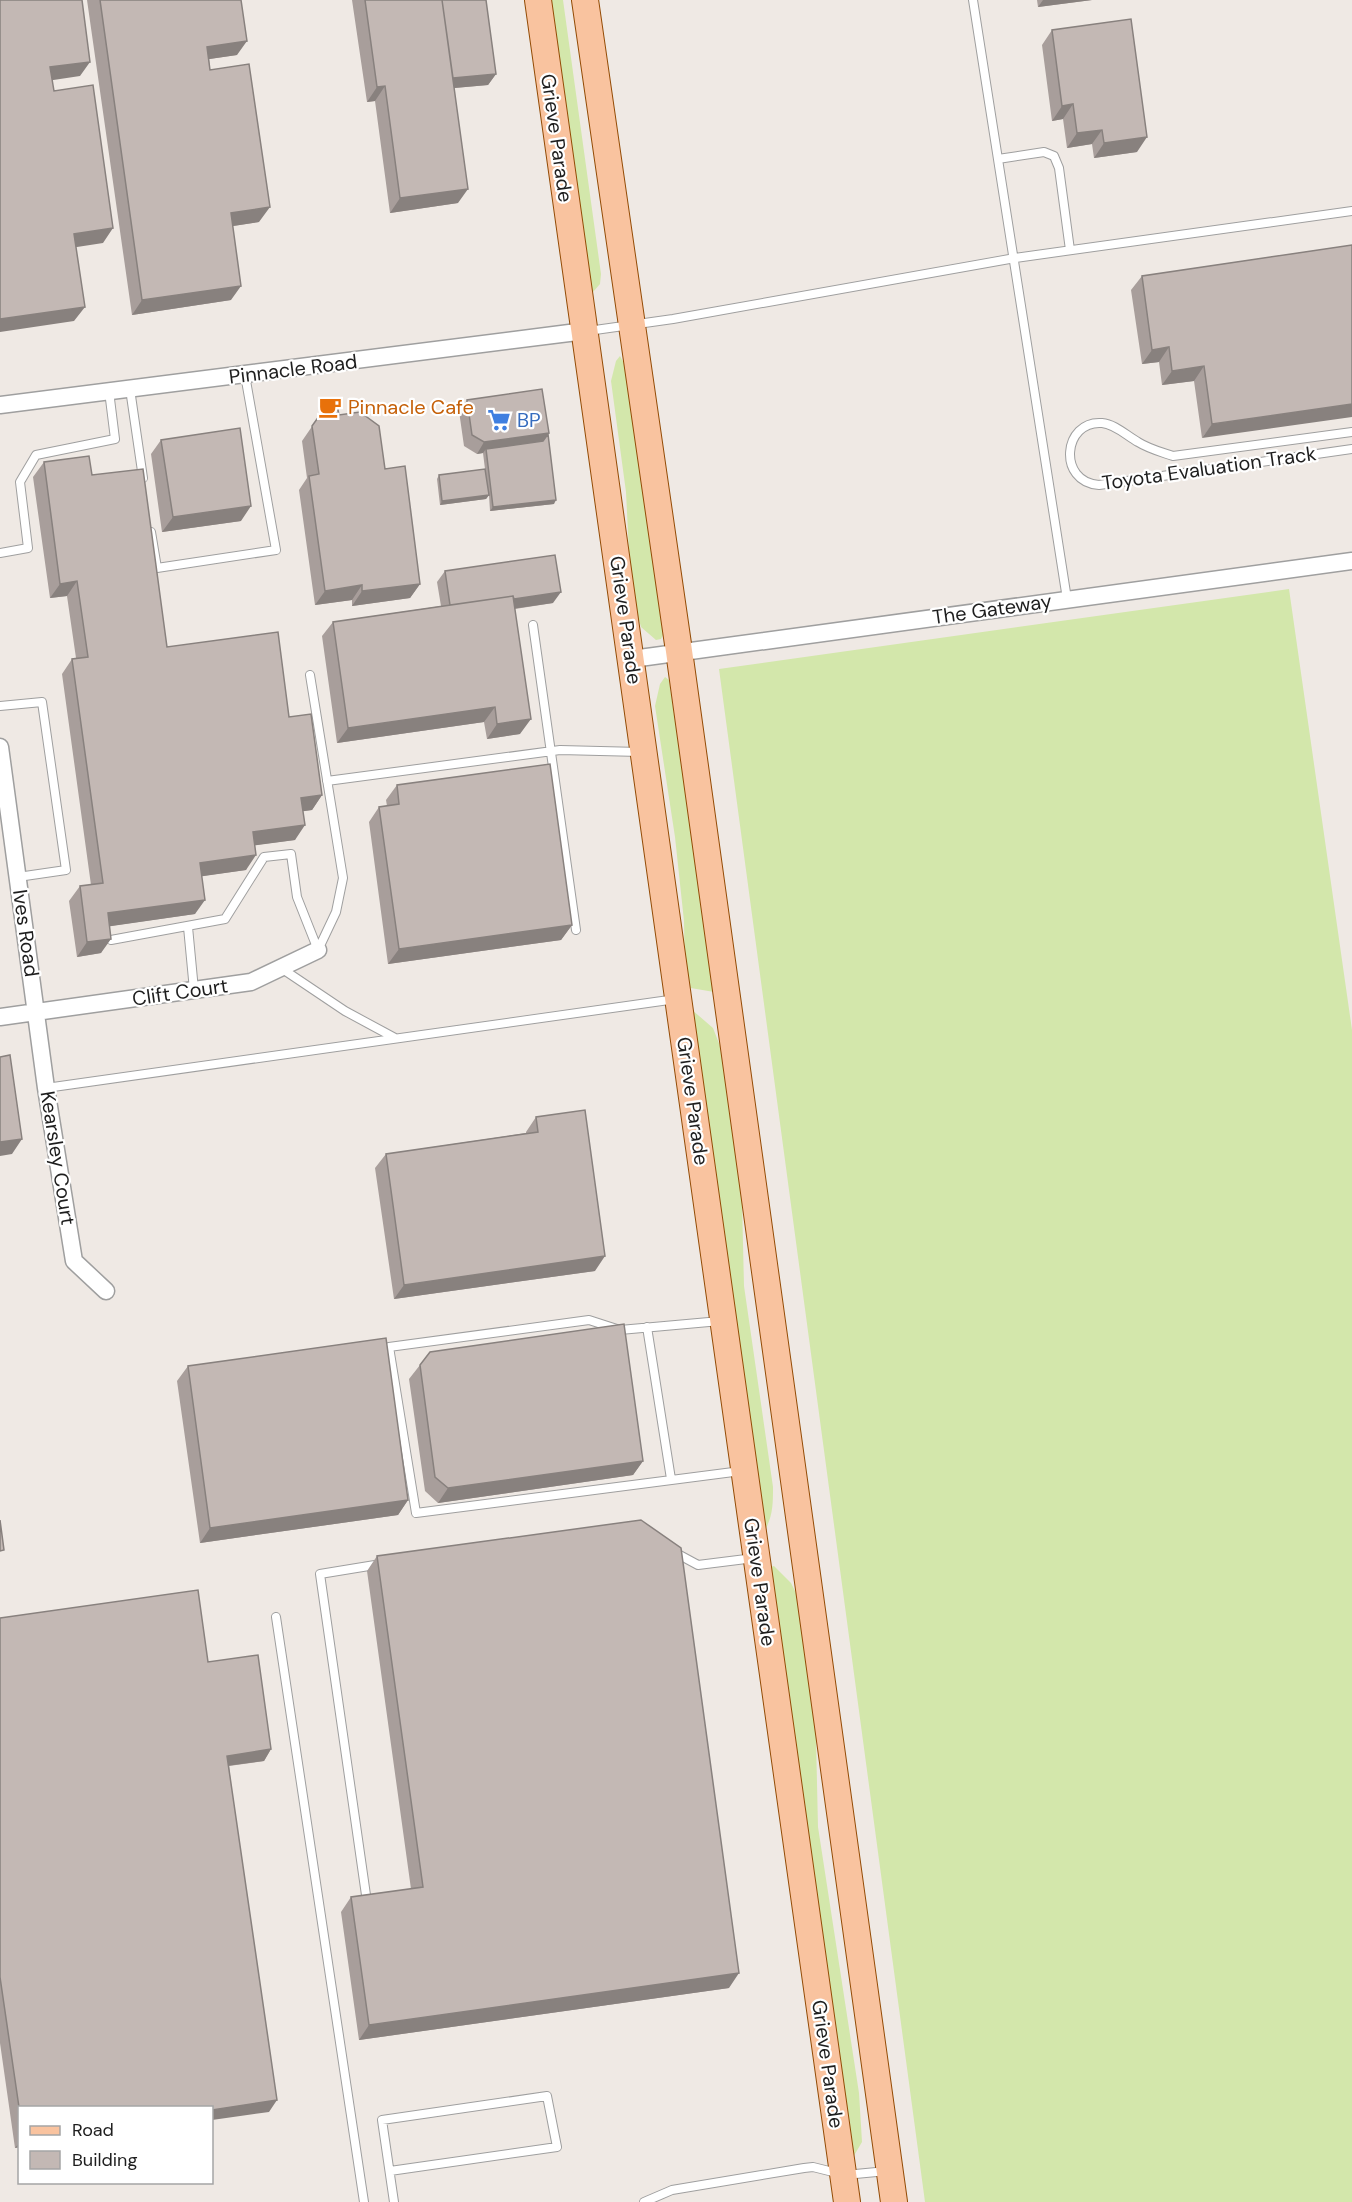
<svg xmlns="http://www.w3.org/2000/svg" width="1352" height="2202" font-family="'DM Sans',sans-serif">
	<rect width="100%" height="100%" fill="#efe9e4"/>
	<!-- grass -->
	<path fill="#d3e7ab" d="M546 0H563L601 274 600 284 593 292 590 290Z
		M620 356 625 365 663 635 661 639 656 640 641 627 631 592 626 492 611 381 616 361Z
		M1289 589 1352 1030V2202H925L719 669Z
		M665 677 669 680 714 992 685 987 684 921 675 837 655 706 660 684Z
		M691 1009 713 1028 720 1046 742 1201 744 1286 773 1487C773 1503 773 1516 765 1530Z
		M774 1566 791 1583 798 1597 802 1623 816 1739 818 1827 859 2093 862 2142 852 2159 767 1568Z"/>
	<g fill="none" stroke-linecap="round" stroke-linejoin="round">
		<!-- lane casing -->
		<g stroke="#9f9f9f" stroke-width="10">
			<path id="lane" d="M973 0 1067 599
				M998 159 1044 152 1054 156 1059 168 1070 250
				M588 331 673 319 1015 258 1352 211
				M130 389 143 478
				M1352 432 1173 456C1161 452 1149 449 1138 442 1127 436 1115 424 1102 423 1063 420 1057 482 1099 485L1352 449
				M151 532 157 568 276 550 245 375
				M0 553 28 548 20 482 36 455 115 439 109 391
				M533 625 576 930
				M310 675 343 878 336 912 318 950
				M0 706 42 702 66 870 18 877
				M327 781 560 750 640 752
				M188 927 194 990
				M111 940 225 919 264 857 291 854 297 897 318 950
				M281 968 345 1011 395 1038
				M46 1088 676 999
				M720 1321 620 1330 589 1320 389 1347 416 1513 741 1471
				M647 1327 671 1479
				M674 1552 698 1565 754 1558
				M276 1617 364 2202
				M367 1902 320 1574 381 1564
				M390 2171 557 2147 547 2096 382 2120 394 2202
				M644 2202 672 2190 804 2168 813 2167 845 2175 887 2171"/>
		</g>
		<!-- street casing -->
		<g stroke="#9f9f9f" stroke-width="19">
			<path id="street" d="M0 405 585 331
				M632 659 1352 561
				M0 747 46 1088 74 1261 106 1291
				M0 1017 251 982 318 950"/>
		</g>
		<!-- primary casing -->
		<g stroke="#934b05" stroke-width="28">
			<path id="primary" d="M538 0 847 2202
				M585 0 679 651 894 2202"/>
		</g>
		<!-- lane -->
		<use href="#lane" stroke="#fff" stroke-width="8"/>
		<!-- street -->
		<use href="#street" stroke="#fff" stroke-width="16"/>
		<!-- primary -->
		<use href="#primary" stroke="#f9c39f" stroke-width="26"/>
	</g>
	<!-- wall -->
	<path fill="#a89e9b" d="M87 0H241L237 55 209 59 210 70 259 222 233 226 231 300 132 315Z
		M352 0H486L496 74 488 85 454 88 458 203 390 213 375 101 367 102Z
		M1037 0H1092L1038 7Z
		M1052 30 1137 152 1094 158 1092 144 1067 148 1063 119 1052 121 1042 45Z
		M1352 245 1202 438 1194 381 1162 385 1159 362 1142 364 1131 290 1142 276Z
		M467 400 554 504 490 511 489 495 486 499 440 505 437 479 439 475 485 469 483 453 477 454 464 446 459 411Z
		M322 412 339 415 385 469 420 584 410 598 352 606V600L315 605 299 490 307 478 302 441Z
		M161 440 241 521 162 532 151 454Z
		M44 462 92 475 167 647 289 717 322 795 312 810 303 811 295 840 255 845 246 870 202 876 195 914 110 926 101 953 77 957 69 901 80 886 91 885 62 674 72 659 76 658 67 596 50 598 33 477Z
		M445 571 553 603 515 609 520 734 487 739 484 722 337 743 322 636 333 622 441 606 437 582Z
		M397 785 572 925 561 940 388 964 369 822 379 807 387 806 386 800Z
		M536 1117 595 1271 394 1299 375 1168 386 1154 526 1133V1132Z
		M420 1365 643 1461 633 1475 438 1503 425 1491 409 1379Z
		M188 1366 408 1500 398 1515 200 1543 177 1381Z
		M377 1556 729 1988 359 2040 341 1912 351 1897 411 1889 367 1571Z
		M0 1618 208 1662 271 1749 264 1761 229 1766 269 2112 20 2108V2147L15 2148 0 2043Z"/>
	<!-- shaded-wall -->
	<path fill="#88817e" d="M1043 0H1092L1038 7Z
		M247 41 237 55 196 61 207 47Z
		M90 62 80 76 40 82 50 67Z
		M496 74 488 85 443 89 450 78Z
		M385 86 375 101 367 102 377 87Z
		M1073 104 1063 119 1052 121 1062 106Z
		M1102 130 1092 144 1067 148 1077 133Z
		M1147 137 1137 152 1094 158 1104 143Z
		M468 189 458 203 390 213 400 198Z
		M270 207 259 222 220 228 231 213Z
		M113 228 103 243 64 249 74 234Z
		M241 286 231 300 132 315 142 300Z
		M85 307 74 321 0 332V319Z
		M1169 347 1159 362 1142 364 1152 350Z
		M1204 366 1194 381 1162 385 1172 371Z
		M1352 404V417L1202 438 1212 424Z
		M549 433 541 445 486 449 483 453 477 454 484 442Z
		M489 495 486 499 440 505 442 501Z
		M556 500 554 504 490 511 493 507Z
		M251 506 241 521 162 532 173 517Z
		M77 581 67 596 50 598 60 584Z
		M420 584 410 598 352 606 362 591Z
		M362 585 352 600 315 605 325 591Z
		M561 592 553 603 443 619 451 608Z
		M495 707 484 722 337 743 348 728Z
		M531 719 520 734 487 739 497 724Z
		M322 795 312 810 291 813 301 798Z
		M305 825 295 840 243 847 253 832Z
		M256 855 246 870 190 878 200 863Z
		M205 900 195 914 98 928 108 913Z
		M572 925 561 940 388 964 399 949Z
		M111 939 101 953 77 957 87 942Z
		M22 1139 12 1154 0 1156V1142Z
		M605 1256 595 1271 394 1299 404 1285Z
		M643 1461 633 1475 438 1503 448 1488Z
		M408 1500 398 1515 200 1543 210 1528Z
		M271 1749 264 1761 219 1767 227 1756Z
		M739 1973 729 1988 359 2040 369 2025Z
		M277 2100 269 2112 212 2120V2110Z
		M20 2142V2147L15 2148Z"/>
	<!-- building -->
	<path fill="#c3b8b4" stroke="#88817e" stroke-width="1.5" d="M0 0H82L90 62 50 67 54 91 93 85 113 228 74 234 85 307 0 319Z
		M100 0H241L247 41 207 47 210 70 249 64 270 207 231 213 241 286 142 300Z
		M365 0H442L468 189 400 198 385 86 377 87Z
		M442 0H486L496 74 453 78Z
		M1131 19 1147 137 1104 143 1102 130 1077 133 1073 104 1062 106 1052 30Z
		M1352 245V404L1212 424 1204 366 1172 371 1169 347 1152 350 1142 276Z
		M542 389 549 433 484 442 472 435 467 400Z
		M338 410 339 415 360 412 379 426 385 469 405 466 420 584 362 591V585L325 591 309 476 319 474 312 426 322 412Z
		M240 428 251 506 173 517 161 440Z
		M548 434 556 500 493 507 486 449 543 441Z
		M89 456 92 475 143 469 167 647 278 632 289 717 311 714 322 795 301 798 305 825 253 832 256 855 200 863 205 900 108 913 111 939 87 942 80 886 103 883 72 659 88 657 77 581 60 584 44 462Z
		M485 469 489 495 442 501 439 475Z
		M555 555 561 592 514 599 513 596 450 605 445 571Z
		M513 596 531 719 497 724 495 707 348 728 333 622Z
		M550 764 572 925 399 949 379 807 399 804 397 785Z
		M10 1055 22 1139 0 1142V1057Z
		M585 1110 605 1256 404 1285 386 1154 538 1132 536 1117Z
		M624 1324 643 1461 448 1488 435 1477 420 1365 430 1352Z
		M386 1338 408 1500 210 1528 188 1366Z
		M0 1520 4 1550 0 1551Z
		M641 1520 681 1548 739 1973 369 2025 351 1897 423 1887 377 1556Z
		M198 1590 208 1662 258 1655 271 1749 227 1756 277 2100 212 2110V2108H20V2114L0 1977V1618Z"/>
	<!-- icons -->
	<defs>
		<g id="cafe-bare" transform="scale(1.8)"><path d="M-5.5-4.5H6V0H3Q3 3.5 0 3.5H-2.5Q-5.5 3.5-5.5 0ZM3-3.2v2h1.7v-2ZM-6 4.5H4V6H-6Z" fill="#e8710a" stroke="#fff" stroke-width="2.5" paint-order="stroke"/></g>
		<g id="supermarket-bare" transform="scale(1.8)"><path d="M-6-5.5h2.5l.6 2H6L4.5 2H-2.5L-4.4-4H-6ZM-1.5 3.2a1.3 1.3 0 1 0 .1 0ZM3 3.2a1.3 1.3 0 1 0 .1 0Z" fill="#3f7fe0" stroke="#fff" stroke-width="2.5" paint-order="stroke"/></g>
	</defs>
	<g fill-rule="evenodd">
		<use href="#cafe-bare" x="330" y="407"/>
		<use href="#supermarket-bare" x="499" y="420"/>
	</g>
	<g text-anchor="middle" stroke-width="4.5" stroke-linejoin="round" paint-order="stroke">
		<!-- street labels -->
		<g font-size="20" fill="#1e1e1e" stroke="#fff">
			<text transform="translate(557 138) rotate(82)" y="7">Grieve Parade</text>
			<text transform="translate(293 369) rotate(-7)" y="7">Pinnacle Road</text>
			<text transform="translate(1209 468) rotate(-8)" y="7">Toyota Evaluation Track</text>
			<text transform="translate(992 609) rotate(-8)" y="7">The Gateway</text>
			<text transform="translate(626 620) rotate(82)" y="7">Grieve Parade</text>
			<text transform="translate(26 933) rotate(82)" y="7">Ives Road</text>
			<text transform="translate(180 992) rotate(-8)" y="7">Clift Court</text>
			<text transform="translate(693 1101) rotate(82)" y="7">Grieve Parade</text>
			<text transform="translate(58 1158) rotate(81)" y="7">Kearsley Court</text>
			<text transform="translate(760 1582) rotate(82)" y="7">Grieve Parade</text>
			<text transform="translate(828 2064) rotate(82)" y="7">Grieve Parade</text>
		</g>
		<!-- food labels -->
		<g font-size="20" fill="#c56008" stroke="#fff" text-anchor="start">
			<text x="348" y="414">Pinnacle Cafe</text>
		</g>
		<!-- shop labels -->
		<g font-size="20" fill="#366cbe" stroke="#fff" text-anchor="start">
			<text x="517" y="427">BP</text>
		</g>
	</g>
	<!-- legend -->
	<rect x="18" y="2106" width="195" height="78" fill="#ffffff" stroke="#a5a5a5" stroke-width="1.5"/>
	<rect x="30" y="2126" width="30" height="9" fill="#f9c39f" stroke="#a5a5a5" stroke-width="1.5"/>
	<text x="72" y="2136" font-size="18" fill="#1e1e1e">Road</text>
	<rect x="30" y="2151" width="30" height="18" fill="#c3b8b4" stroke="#a5a5a5" stroke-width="1.5"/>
	<text x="72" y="2166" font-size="18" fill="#1e1e1e">Building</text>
</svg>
